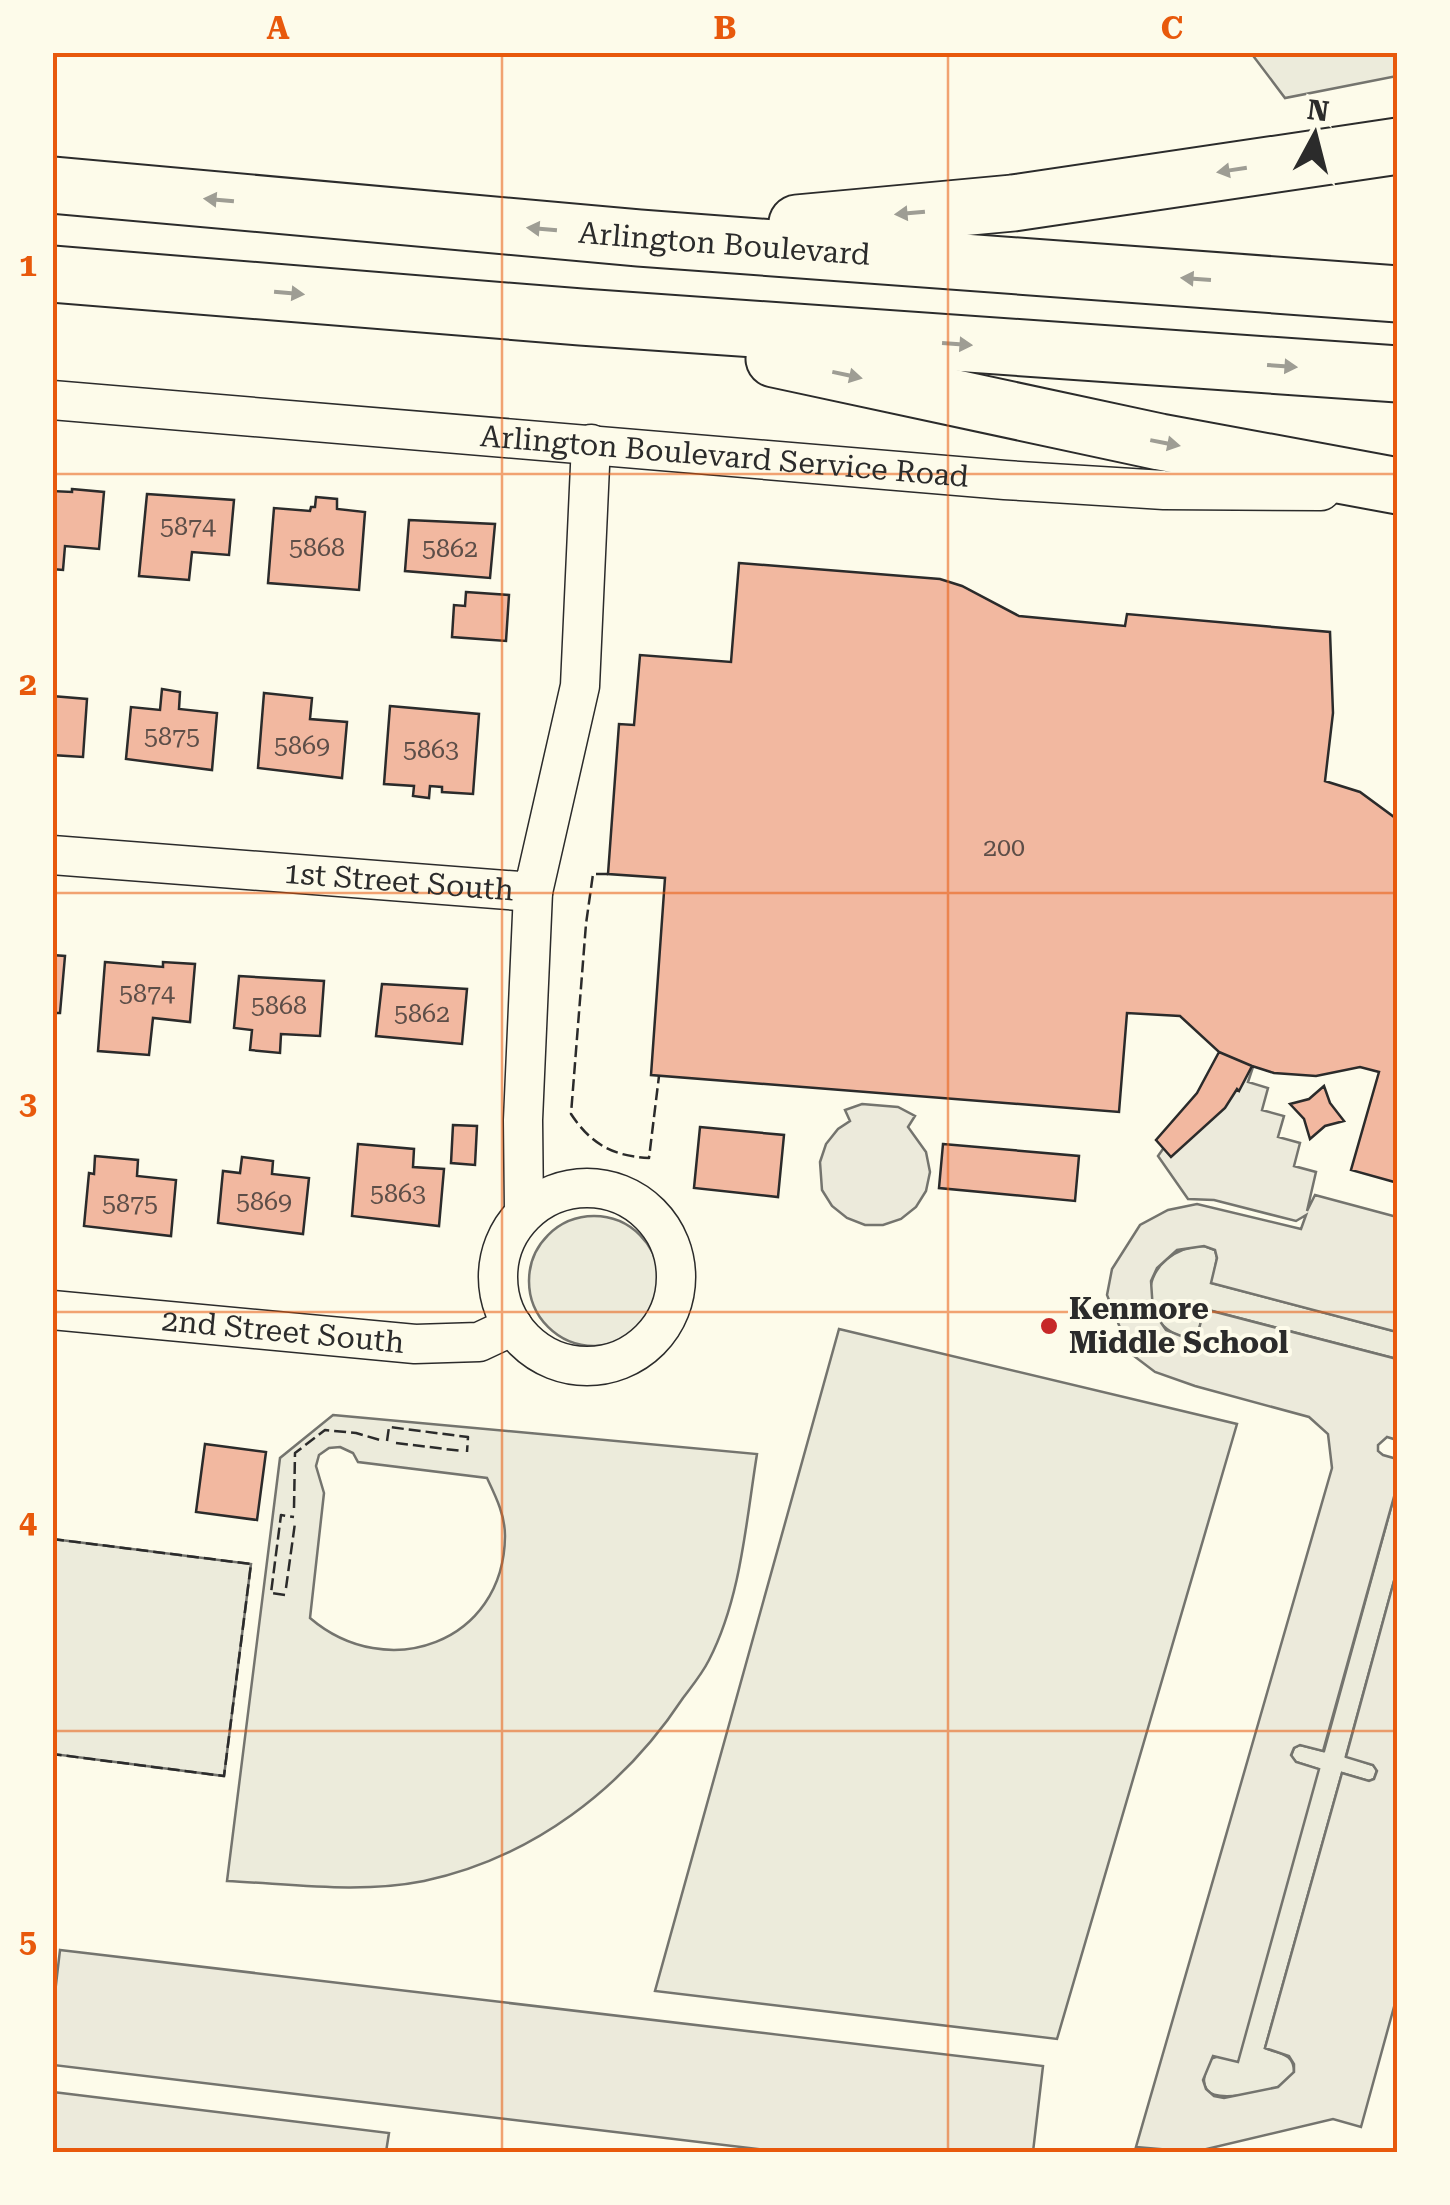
<svg xmlns="http://www.w3.org/2000/svg" width="1450" height="2205" font-family="'Roboto Serif',serif">
	<rect width="100%" height="100%" fill="#fdfbea"/>
	<!-- green -->
	<path fill="#ecebdb" stroke="#74746e" stroke-width="2.5" fill-rule="evenodd" d="M1251 53H1397V76L1285 98Z
		M529 1281a65 65 0 1 1 130 0a65 65 0 1 1-130 0Z
		M1204 1246 1215 1250 1217 1258 1212 1283 1397 1332V1359L1205 1309 1198 1333 1191 1340C1128 1325 1141 1248 1204 1246Z
		M839 1329 1237 1424 1057 2039 655 1991Z
		M333 1415 757 1454C746 1522 741 1598 709 1660 702 1674 692 1686 683 1698 623 1789 532 1858 424 1881 359 1894 292 1884 227 1881L280 1458ZM340 1447 353 1453 358 1462 487 1478C496 1497 505 1515 505 1536 504 1643 387 1684 310 1618L324 1493 316 1466 319 1455 329 1448Z
		M1397 1486V1570L1346 1756 1373 1765 1377 1770 1374 1779 1369 1781 1342 1773 1265 2048C1279 2054 1294 2053 1294 2072 1290 2079 1284 2085 1276 2088 1263 2092 1216 2103 1207 2090 1200 2081 1207 2069 1210 2059L1219 2056 1237 2061 1318 1769 1296 1762 1291 1756 1294 1748 1300 1745 1324 1751Z
		M53 1539 251 1564 224 1776 53 1754Z"/>
	<!-- parking -->
	<path fill="#eceadb" stroke="#74746e" stroke-width="2.5" d="M1228 1057 1253 1067 1248 1082 1268 1088 1262 1110 1284 1116 1278 1137 1300 1143 1294 1166 1316 1172 1307 1211 1315 1195 1397 1217V1332L1211 1283 1217 1258 1215 1250 1204 1246 1177 1250 1157 1268 1151 1281 1153 1311 1166 1330 1191 1340 1198 1333 1204 1309 1397 1359V1440L1387 1437 1378 1445V1451L1383 1455 1397 1459V1486L1323 1751 1300 1745 1294 1748 1291 1755 1296 1762 1319 1769 1238 2062 1213 2056 1203 2080 1206 2089 1214 2096 1224 2098 1278 2087 1294 2072V2064L1289 2056 1265 2048 1342 1773 1369 1781 1374 1779 1377 1771 1373 1765 1346 1757 1397 1570V1996L1361 2127 1333 2119 1194 2152 1136 2147 1332 1468 1328 1434 1309 1417 1195 1386 1155 1372 1130 1353 1107 1295 1112 1269 1140 1225 1168 1210 1197 1204 1301 1229 1306 1215 1296 1221 1214 1200 1188 1199 1158 1156Z
		M862 1104 898 1107 915 1116 908 1127 926 1152 930 1172 926 1191 916 1207 901 1219 883 1225H865L847 1218 832 1206 822 1190 820 1162 826 1144 838 1129 850 1121 845 1110Z
		M60 1950 1043 2066 1033 2152H783L53 2065V2010Z
		M53 2092 389 2133 386 2152H53Z"/>
	<!-- building -->
	<path fill="#f2b8a0" stroke="#2b2b2b" stroke-width="2.5" d="M72 489 104 492 99 549 65 546 63 570 52 569V491L72 492Z
		M147 494 234 500 229 555 192 552 189 580 139 576Z
		M316 497 337 499V509L365 512 359 590 268 583 274 508 310 511 311 507H315Z
		M409 520 495 524 490 578 405 571Z
		M739 563 940 579 962 586 1019 616 1125 626 1127 614 1330 632 1333 713 1325 781 1360 792 1398 820V1183L1351 1170 1379 1072 1360 1067 1316 1076 1274 1073 1252 1066 1219 1052 1180 1016 1127 1013 1119 1112 651 1075 665 878 608 874 619 724 634 725 640 655 731 662Z
		M466 592 509 595 506 641 452 637 454 605 465 606Z
		M162 689 180 692 179 709 217 713 212 770 126 759 131 707 160 710Z
		M264 693 312 698 310 719 347 722 342 778 258 768Z
		M52 696 87 699 83 757 52 755Z
		M390 706 479 714 473 794 442 792V787L430 786 429 798 413 796 414 786 384 784Z
		M52 955 65 956 60 1013H52Z
		M105 962 163 967V962L195 964 190 1022 153 1018 149 1055 98 1051Z
		M239 976 324 981 320 1036 281 1034 280 1053 250 1050 252 1030 234 1028Z
		M382 984 467 989 462 1044 376 1036Z
		M1219 1052 1252 1066 1239 1091 1237 1089 1225 1108 1171 1157 1156 1140 1197 1093Z
		M1324 1086 1330 1103 1344 1121 1325 1126 1310 1139 1304 1119 1290 1104 1309 1099Z
		M453 1125 477 1126 475 1165 451 1163Z
		M700 1127 784 1135 778 1197 694 1188Z
		M358 1144 414 1149 413 1167 444 1169 439 1226 352 1216Z
		M943 1144 1079 1156 1075 1201 939 1188Z
		M95 1156 138 1160 137 1176 176 1180 171 1236 84 1226 89 1173 94 1174Z
		M242 1157 273 1161 272 1174 309 1178 303 1234 218 1223 223 1171 240 1173Z
		M205 1444 266 1452 257 1520 196 1512Z"/>
	<g fill="none" stroke-linecap="round" stroke-linejoin="round">
		<!-- street casing -->
		<g stroke="#2b2b2b" stroke-width="41">
			<g id="street">
				<path id="s1" d="M52 400 1005 480 1164 490 1321 491"/>
				<path id="s2" d="M52 855 533 892 580 686 591 444"/>
				<circle cx="587" cy="1277" r="89"/>
				<path d="M524 1212 523 1120 533 892"/>
				<path id="s3" d="M52 1310 415 1344 479 1342 513 1326"/>
			</g>
		</g>
		<!-- highway casing -->
		<g stroke="#2b2b2b" stroke-width="59">
			<g id="highway">
				<path id="s4" d="M52 185 639 238 1398 294"/>
				<path d="M797 223 1013 203 1398 146"/>
				<path d="M52 274 581 317 1398 374"/>
				<path d="M774 359 1160 442 1398 486"/>
			</g>
		</g>
		<!-- street -->
		<use href="#street" stroke="#fdfbea" stroke-width="38"/>
		<!-- highway -->
		<use href="#highway" stroke="#fdfbea" stroke-width="55"/>
		<!-- fence -->
		<path stroke="#2b2b2b" stroke-width="2.5" stroke-dasharray="12 5" stroke-linecap="butt" d="M608 874H593L586 924 571 1114C591 1144 612 1156 649 1158L659 1076
			M387 1441 389 1427 468 1437 467 1452
			M396 1443 462 1451
			M294 1508 295 1453 325 1430 356 1433 380 1440
			M52 1539 251 1564 224 1776 52 1754
			M286 1588 295 1523
			M285 1595 271 1593 281 1515 294 1517"/>
	</g>
	<!-- one-way arrows -->
	<defs><path id="oneway-solid" d="M-6-.8H1V-3.2L6.5 0L1 3.2V.8H-6Z" transform="scale(2.5)"/></defs>
	<g fill="#9e9d94">
		<use href="#oneway-solid" transform="translate(1232 170) rotate(171)"/>
		<use href="#oneway-solid" transform="translate(219 200) rotate(-175)"/>
		<use href="#oneway-solid" transform="translate(910 213) rotate(175)"/>
		<use href="#oneway-solid" transform="translate(542 229) rotate(-175)"/>
		<use href="#oneway-solid" transform="translate(1196 279) rotate(-176)"/>
		<use href="#oneway-solid" transform="translate(289 293) rotate(5)"/>
		<use href="#oneway-solid" transform="translate(957 344) rotate(4)"/>
		<use href="#oneway-solid" transform="translate(1282 366) rotate(4)"/>
		<use href="#oneway-solid" transform="translate(847 375) rotate(12)"/>
		<use href="#oneway-solid" transform="translate(1165 443) rotate(11)"/>
	</g>
	<!-- grid -->
	<path fill="none" stroke="#e8590c" stroke-width="2.5" stroke-opacity="0.55" d="M502 52V2152M948 52V2152M52 474H1398M52 893H1398M52 1312H1398M52 1731H1398"/>
	<!-- markers -->
	<circle fill="#c62828" stroke="#fdfbea" stroke-width="4" cx="1049" cy="1326" r="10"/>
	<g text-anchor="middle" stroke-width="8" stroke-linejoin="round" paint-order="stroke">
		<!-- number labels -->
		<g font-size="25" fill="#5d4e48">
			<text x="188" y="535">5874</text>
			<text x="317" y="556">5868</text>
			<text x="450" y="557">5862</text>
			<text x="172" y="745">5875</text>
			<text x="302" y="754">5869</text>
			<text x="431" y="758">5863</text>
			<text x="1004" y="856">200</text>
			<text x="147" y="1002">5874</text>
			<text x="279" y="1014">5868</text>
			<text x="422" y="1022">5862</text>
			<text x="398" y="1202">5863</text>
			<text x="264" y="1210">5869</text>
			<text x="130" y="1212">5875</text>
		</g>
		<!-- street labels -->
		<g font-size="30" fill="#2b2b2b" stroke="#fdfbea">
			<text dy="10" stroke="none"><textPath href="#s4" startOffset="675">Arlington Boulevard</textPath></text>
			<text dy="10" stroke="none"><textPath href="#s1" startOffset="675">Arlington Boulevard Service Road</textPath></text>
			<text dy="10" stroke="none"><textPath href="#s2" startOffset="348">1st Street South</textPath></text>
			<text dy="10" stroke="none"><textPath href="#s3" startOffset="232">2nd Street South</textPath></text>
		</g>
		<!-- poi labels -->
		<g font-size="30" font-weight="bold" fill="#2b2b2b" stroke="#fdfbea" text-anchor="start">
			<text x="1069" y="1319">Kenmore<tspan x="1069" dy="34">Middle School</tspan></text>
		</g>
	</g>
	<!-- border -->
	<rect width="1450" height="2205" fill="none" stroke="#fdfbea" stroke-width="110"/>
	<!-- north arrow -->
	<g transform="translate(1315 135) rotate(7)" stroke="#fdfbea" stroke-width="8" paint-order="stroke">
	<path d="M0-8L18 38L0 25L-18 38Z" fill="#2b2b2b"/>
	<text y="-15" font-size="28" font-weight="bold" text-anchor="middle" fill="#2b2b2b">N</text>
	</g>
	<rect x="55" y="55" width="1340" height="2095" fill="none" stroke="#e8590c" stroke-width="4"/>
	<g font-size="32" text-anchor="middle" font-weight="bold" fill="#e8590c">
		<text x="278" y="39">A</text>
		<text x="725" y="39">B</text>
		<text x="1172" y="39">C</text>
		<text x="28" y="276">1</text>
		<text x="28" y="695">2</text>
		<text x="28" y="1114">3</text>
		<text x="28" y="1533">4</text>
		<text x="28" y="1952">5</text>
	</g>
</svg>
